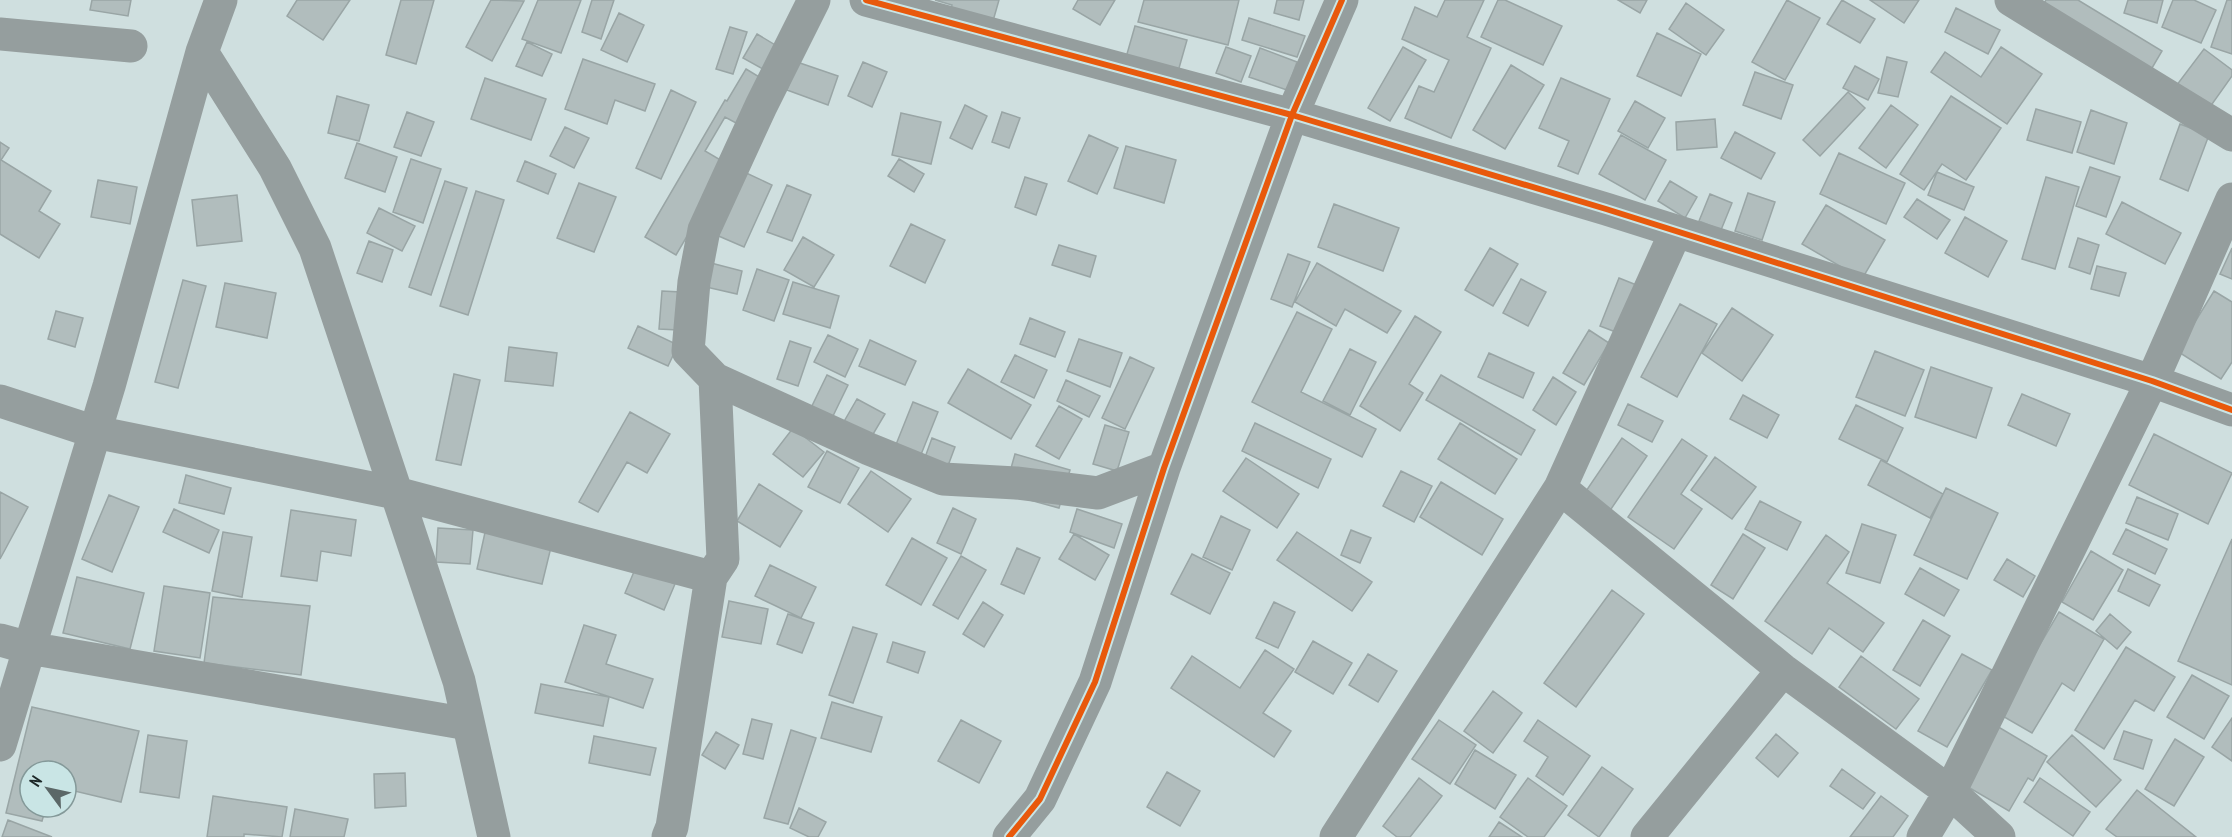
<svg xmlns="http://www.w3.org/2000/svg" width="2232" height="837" font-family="'PT Sans Narrow',sans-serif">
	<rect width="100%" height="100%" fill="#cfdfdf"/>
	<!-- building -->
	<path fill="#b1bdbd" stroke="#99a5a5" stroke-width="1.5" d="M92 0H131L128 16 90 10Z
		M297 0H350L323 40 287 16Z
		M401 0H434L416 64 386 55Z
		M491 0 524 1 492 61 466 47Z
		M538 0H581L561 53 522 39Z
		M592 0H614L601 39 582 32Z
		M935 0H999L989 35 947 22 952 5Z
		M1078 0H1115L1100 25 1073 9Z
		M1144 0H1239L1228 45 1138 22Z
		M1277 0H1304L1299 20 1274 13Z
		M1445 0H1484L1467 37 1491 48 1451 138 1405 118 1419 86 1434 92 1449 60 1402 39 1415 7 1437 17Z
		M1498 0H1505L1562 26 1543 65 1481 37Z
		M1618 0H1647L1640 13Z
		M1787 0 1820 18 1785 80 1752 62Z
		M1842 0 1875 19 1860 43 1827 24Z
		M1870 0H1919L1904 23Z
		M2046 0H2078L2162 51 2145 80 2037 15Z
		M2128 0H2163L2157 23 2124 13Z
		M2173 0H2194L2216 10 2201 43 2162 27Z
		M2227 0H2232V54L2211 47Z
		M1686 3 1724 30 1706 55 1669 29Z
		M1956 8 2000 30 1988 54 1945 32Z
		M619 13 644 25 627 62 601 50Z
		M1249 18 1305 36 1297 57 1242 40Z
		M1135 26 1187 40 1177 75 1125 61Z
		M730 27 747 32 733 74 716 69Z
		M1657 33 1701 54 1681 96 1637 76Z
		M757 34 792 55 779 78 743 58Z
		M527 42 552 54 542 76 516 66Z
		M1226 47 1251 56 1241 82 1216 73Z
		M1403 47 1426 60 1390 121 1368 108Z
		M2001 47 2042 74 2007 124 1931 72 1945 52 1981 77Z
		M1260 48 1297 62 1287 90 1249 77Z
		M2204 49 2232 70V76L2205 114 2173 90Z
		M1887 57 1907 62 1898 97 1878 93Z
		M583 59 655 84 645 111 615 100 607 124 565 109Z
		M797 62 838 76 828 105 787 90Z
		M863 62 887 72 872 107 848 96Z
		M1511 65 1544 85 1505 149 1473 130Z
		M1855 66 1879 79 1868 100 1843 88Z
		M746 69 774 86 749 130 725 117 705 151 729 165 676 255 645 237 725 100 727 101Z
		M1755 72 1793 85 1781 119 1743 105Z
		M485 78 546 99 531 140 471 119Z
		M1561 78 1610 99 1578 174 1558 166 1569 141 1539 128Z
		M671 90 696 102 661 179 636 168Z
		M1848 92 1865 108 1820 156 1803 140Z
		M337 96 369 105 359 141 328 133Z
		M1951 96 2001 128 1966 180 1942 164 1924 190 1900 174Z
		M1635 101 1665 118 1648 148 1618 131Z
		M965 105 987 116 972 149 950 138Z
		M1891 105 1918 125 1886 168 1859 148Z
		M2036 109 2081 122 2072 153 2027 140Z
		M2091 110 2127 123 2114 164 2077 152Z
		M407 112 434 122 421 156 394 147Z
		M1002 112 1020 118 1009 148 992 142Z
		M901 113 941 122 931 164 892 155Z
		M1715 119 1717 147 1677 150 1676 122Z
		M2180 124 2209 135 2188 191 2160 179Z
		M565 127 589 138 574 168 550 156Z
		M1735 132 1775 153 1761 179 1721 158Z
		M1089 135 1118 148 1097 194 1068 181Z
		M1621 135 1666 160 1645 200 1599 174Z
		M0 142 9 148 1 160 51 191 39 211 60 224 39 258 0 234Z
		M357 143 397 157 385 192 345 178Z
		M1126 146 1176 160 1164 203 1114 188Z
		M1839 153 1905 183 1886 224 1820 194Z
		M411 159 441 169 423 223 393 212Z
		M899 159 924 174 914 192 888 176Z
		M525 161 556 174 548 194 517 181Z
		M2090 167 2120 177 2106 217 2076 206Z
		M742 171 772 185 744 247 714 234Z
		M1937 172 1974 187 1964 210 1928 195Z
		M1025 177 1047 184 1036 215 1015 207Z
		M2046 177 2079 187 2055 269 2022 259Z
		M98 180 137 187 130 224 91 217Z
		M445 181 467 188 431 295 409 287Z
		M1670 181 1697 197 1685 218 1658 201Z
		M579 183 616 197 594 252 557 238Z
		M787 185 811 195 792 241 767 232Z
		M476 191 504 200 468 315 440 306Z
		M1748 193 1775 202 1762 240 1735 231Z
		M1710 194 1732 203 1721 230 1699 221Z
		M237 195 242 241 197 246 192 200Z
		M1917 199 1950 220 1937 239 1904 217Z
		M2122 202 2181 233 2165 264 2106 234Z
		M1334 204 1399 228 1383 271 1318 247Z
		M1826 205 1885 240 1862 279 1802 244Z
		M379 208 415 226 402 251 367 233Z
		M1965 217 2007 241 1988 277 1945 253Z
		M911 224 945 240 925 283 890 266Z
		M803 237 834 255 814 287 784 270Z
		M2078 238 2099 245 2090 274 2069 267Z
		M369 241 393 250 382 282 357 273Z
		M1059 245 1096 256 1090 277 1052 265Z
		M1490 248 1518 264 1493 306 1465 290Z
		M2232 248V279L2220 274Z
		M1288 254 1310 262 1292 307 1271 299Z
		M711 263 742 271 737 294 706 287Z
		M1317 263 1401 311 1387 333 1345 309 1336 326 1295 302Z
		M2097 266 2126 273 2119 296 2091 289Z
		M757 269 789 280 774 321 743 310Z
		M1619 278 1639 286 1621 334 1600 326Z
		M1521 279 1546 292 1528 326 1503 313Z
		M183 280 206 286 178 388 155 382Z
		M793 282 839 296 830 328 783 314Z
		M225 283 276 293 267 338 216 327Z
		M662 291 681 292 678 330 659 329Z
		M2214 291 2232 302V362L2221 379 2177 351Z
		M1680 304 1717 324 1677 397 1641 377Z
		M1732 308 1773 335 1742 381 1702 353Z
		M56 311 83 318 75 347 48 339Z
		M1297 312 1332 329 1301 392 1376 429 1362 457 1252 402Z
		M1415 316 1441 332 1409 384 1423 393 1400 431 1360 406Z
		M1030 318 1065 332 1055 357 1020 344Z
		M638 326 678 345 668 366 628 348Z
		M1589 330 1609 343 1584 385 1563 373Z
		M828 335 858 349 845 377 814 362Z
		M1079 339 1122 353 1110 387 1067 371Z
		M870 340 916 361 905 385 859 366Z
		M790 341 811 348 798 386 777 379Z
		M509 347 557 353 553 386 505 381Z
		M1350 349 1376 362 1350 415 1323 401Z
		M1875 351 1924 370 1905 416 1856 397Z
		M1489 353 1534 373 1523 398 1478 377Z
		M1015 355 1047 370 1034 398 1001 382Z
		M1130 357 1154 368 1125 429 1102 418Z
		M1931 367 1992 388 1976 438 1915 417Z
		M968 369 1031 405 1011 439 948 403Z
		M454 374 480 380 461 465 436 460Z
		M827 375 848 385 831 420 810 410Z
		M1441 375 1535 430 1521 455 1426 400Z
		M1553 377 1576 392 1556 425 1533 410Z
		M1066 380 1100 396 1089 417 1057 401Z
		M2022 394 2070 414 2056 446 2008 425Z
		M1743 395 1779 415 1767 438 1730 419Z
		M857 399 885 414 869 441 842 425Z
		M913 402 938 412 920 457 895 447Z
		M1628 404 1663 421 1652 442 1618 425Z
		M1856 405 1903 428 1887 462 1839 439Z
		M1059 406 1082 419 1059 459 1036 446Z
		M630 412 670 434 647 473 627 462 598 512 579 502Z
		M1255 423 1331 459 1318 488 1242 451Z
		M1460 423 1517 459 1495 494 1438 459Z
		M1105 425 1129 432 1117 471 1093 464Z
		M793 428 824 452 803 477 773 454Z
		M2154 434 2232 473 2208 524 2129 485Z
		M932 438 955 447 946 471 923 463Z
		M1622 438 1647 456 1609 512 1584 494Z
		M1682 439 1707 456 1681 494 1702 509 1674 549 1628 517Z
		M827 451 859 468 840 503 808 487Z
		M1015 454 1070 470 1059 508 1004 493Z
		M1715 457 1756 487 1732 519 1691 490Z
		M1246 458 1299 494 1277 528 1223 491Z
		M1881 460 1943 494 1930 518 1868 485Z
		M871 471 911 499 888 532 848 504Z
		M1401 471 1432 486 1414 522 1383 506Z
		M186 475 231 488 224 514 179 503Z
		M1441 482 1503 519 1482 555 1420 517Z
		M759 484 802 511 780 547 737 521Z
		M1946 488 1998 513 1967 579 1914 555Z
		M0 492 28 507 0 559Z
		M109 495 139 507 112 572 82 559Z
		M2137 497 2178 514 2168 540 2126 523Z
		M1760 501 1801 522 1787 550 1745 529Z
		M953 508 976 519 961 554 937 543Z
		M174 509 219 530 209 553 163 532Z
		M1077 509 1122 524 1114 548 1070 532Z
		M291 510 356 520 351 556 321 551 317 581 281 576Z
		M1221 516 1250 530 1232 570 1203 557Z
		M1862 524 1896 535 1880 583 1846 573Z
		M438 528 473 530 470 564 436 562Z
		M486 528 552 543 542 584 477 569Z
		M2126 529 2167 549 2155 574 2113 554Z
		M1351 530 1371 538 1360 563 1341 555Z
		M223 532 252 537 242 597 212 591Z
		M1297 532 1372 582 1352 611 1277 560Z
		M1074 534 1109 555 1095 580 1059 559Z
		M1743 534 1765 548 1733 599 1711 585Z
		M1826 535 1849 552 1827 583 1884 623 1863 652 1829 628 1812 654 1765 621Z
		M912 538 947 558 921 605 886 585Z
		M2232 539V685L2178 661Z
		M1017 548 1040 558 1024 594 1001 584Z
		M2091 551 2123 570 2093 620 2062 602Z
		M1192 554 1230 573 1210 614 1171 594Z
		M961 556 986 570 958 619 933 605Z
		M2007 559 2035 576 2023 597 1994 580Z
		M770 565 816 587 801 618 755 596Z
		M636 567 675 584 664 610 625 593Z
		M1920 568 1959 590 1944 616 1905 594Z
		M2128 569 2160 585 2149 606 2118 591Z
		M77 577 144 593 130 649 63 633Z
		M164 586 210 593 200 658 154 651Z
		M1612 590 1644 614 1576 707 1544 683Z
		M213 597 310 606 301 675 204 663Z
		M729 601 768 609 761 644 722 637Z
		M983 602 1003 615 984 647 963 634Z
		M1274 602 1295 612 1278 648 1256 638Z
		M2059 612 2104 639 2074 691 2062 683 2032 733 1999 714Z
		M788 614 814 623 802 653 777 644Z
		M2110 614 2131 632 2117 649 2096 631Z
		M1923 620 1950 636 1920 686 1893 670Z
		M584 625 616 635 606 664 653 679 643 708 565 682Z
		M853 627 877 634 853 703 829 695Z
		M1313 641 1352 663 1333 694 1295 672Z
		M893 642 925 652 918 673 887 662Z
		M2126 647 2175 677 2154 711 2135 700 2104 749 2075 730Z
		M1265 650 1294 669 1263 713 1291 731 1274 757 1171 688 1192 656 1240 688Z
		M1368 654 1397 671 1378 702 1349 685Z
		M1962 654 1992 670 1947 747 1918 731Z
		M1861 656 1919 699 1896 729 1839 687Z
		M2192 675 2229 696 2204 739 2167 717Z
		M541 684 609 697 603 726 535 713Z
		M1493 691 1522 713 1493 753 1464 731Z
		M832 702 882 717 871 752 821 738Z
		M32 707 139 731 121 802 66 789V771H30V807H46L42 821 6 813Z
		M2232 718V761L2212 747Z
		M752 719 772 724 763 759 743 754Z
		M961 720 1001 741 979 783 938 761Z
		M1439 720 1476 745 1450 784 1412 759Z
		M1538 720 1590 756 1563 795 1536 776 1548 757 1524 741Z
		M1990 722 2047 756 2033 781 2028 778 2009 811 1956 780Z
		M791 730 816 738 788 824 764 818Z
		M2124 731 2152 740 2143 769 2114 759Z
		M716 732 739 745 725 769 702 755Z
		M1776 734 1798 753 1778 777 1756 758Z
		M148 735 187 741 179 798 140 792Z
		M2072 735 2121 780 2096 807 2047 762Z
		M594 736 656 748 650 775 589 763Z
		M2175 739 2204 757 2174 806 2145 789Z
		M1475 750 1516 775 1495 809 1455 784Z
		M1602 767 1633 789 1599 837 1568 815Z
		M1842 769 1875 793 1863 809 1830 786Z
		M1167 772 1200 791 1180 826 1147 807Z
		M405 773 406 806 375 808 374 774Z
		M1419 778 1442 796 1410 837H1397L1383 826Z
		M1528 778 1567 806 1544 837H1528L1500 817Z
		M2040 778 2090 812 2073 836 2024 802Z
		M2137 790 2196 837H2117L2106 829Z
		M213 796 287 807 282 837 244 834V837H207Z
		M1881 796 1908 816 1893 837H1850Z
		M799 808 826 822 818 837H809L790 828Z
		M295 809 348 819 344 837H290Z
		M8 820 52 837H2Z
		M1499 822 1522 837H1489Z"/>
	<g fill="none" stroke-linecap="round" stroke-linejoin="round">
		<!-- street -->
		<path stroke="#959e9e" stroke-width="33" d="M814 0 761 106 704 230 694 282 688 351 715 379 869 449 943 479 1016 483 1098 493 1164 468
			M866 0 1292 115 1606 209 2152 381 2232 410
			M2011 0 2232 135
			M0 34 131 46
			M202 52 275 168 315 248 459 681 494 837
			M0 401 95 432 396 493 711 577
			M1560 488 1783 670 1950 792 1999 837
			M0 640 29 648 468 724
			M0 745 109 386 202 52 221 0
			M668 837 672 827 711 577 723 559 715 379
			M1009 837 1040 799 1095 682 1164 468 1292 115 1342 0
			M1336 837 1560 488 1676 231
			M1647 837 1783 670
			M1923 837 1950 792 2152 381 2232 199"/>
		<!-- cycleway casing -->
		<g stroke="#c9e5e5" stroke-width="10">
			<path id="cycleway" d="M866 0 1292 115 1606 209 2152 381 2232 410
				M1009 837 1040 799 1095 682 1164 468 1292 115 1342 0"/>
		</g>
		<!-- cycleway -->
		<use href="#cycleway" stroke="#e8590c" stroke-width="6"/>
	</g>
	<!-- north arrow -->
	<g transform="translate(48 789) rotate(303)"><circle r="28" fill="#c9e5e5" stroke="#849999" stroke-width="1.5"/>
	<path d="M0-4.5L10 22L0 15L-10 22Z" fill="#5b6767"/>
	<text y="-9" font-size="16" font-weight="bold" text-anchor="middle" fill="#1c2727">N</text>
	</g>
</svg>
